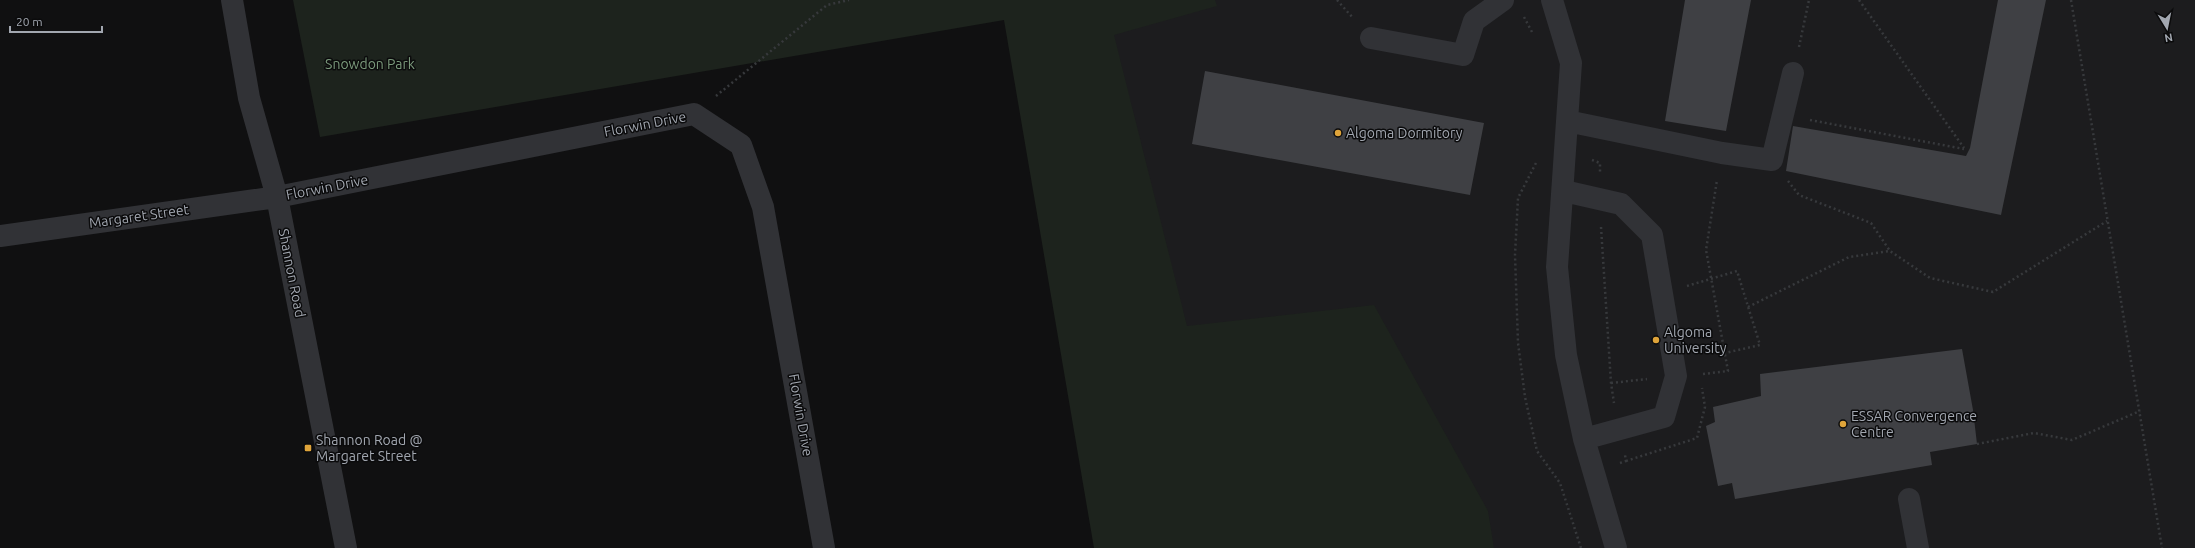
<svg xmlns="http://www.w3.org/2000/svg" width="2195" height="548" font-family="Ubuntu,sans-serif">
	<rect width="100%" height="100%" fill="#101011"/>
	<!-- built -->
	<path fill="#1c1c1e" d="M1057 0H2195V548H1153Z"/>
	<!-- green -->
	<path fill="#1d231d" d="M293 0H1215L1217 6 1114 35 1187 326 1374 305 1488 511 1494 548H1094L1004 20 320 137Z"/>
	<!-- building -->
	<path fill="#3f4044" d="M1685 0H1751L1726 131 1665 121Z
		M1998 0H2046L2001 215 1786 171 1793 126 1966 156 1970 148Z
		M1205 71 1484 123 1470 195 1192 144Z
		M1962 349 1973 410 1977 444 1930 452 1932 465 1735 499 1732 483 1718 486 1706 426 1715 422 1713 407 1761 396 1760 374Z"/>
	<g fill="none" stroke-linecap="round" stroke-linejoin="round">
		<!-- path -->
		<path stroke="#37393c" stroke-width="2.5" stroke-dasharray="2 3" stroke-linecap="butt" d="M1337 0 1353 18
			M1859 0 1964 148
			M2071 0 2162 548
			M1524 17 1532 32
			M1799 47 1809 0
			M716 96 827 5 849 0
			M1810 120 1964 149
			M1592 160 1600 163V172
			M1536 163 1518 198 1515 255 1518 343 1525 397 1537 451 1560 483 1581 548
			M1788 181 1799 195 1871 223 1890 251
			M1601 227 1611 383 1614 403
			M1687 286 1737 271 1760 345 1725 353
			M1748 307 1849 257 1890 251 1930 278 1993 292 2107 221
			M1703 374 1728 371 1706 250 1717 180
			M1611 383 1647 379
			M1977 444 2034 433 2072 440 2140 411
			M1626 461 1697 438 1705 407 1702 388
			M1620 463 1626 461 1625 455"/>
		<!-- minor -->
		<path stroke="#313236" stroke-width="22" d="M232 0 249 98 277 197 346 548
			M1552 0 1571 63 1557 267 1566 355 1584 439 1616 548
			M1371 38 1463 55 1474 21 1503 0
			M1567 121 1722 153 1772 160 1793 73
			M1564 191 1621 204 1652 235 1676 376 1664 417 1584 439
			M0 236 277 197 694 114 741 145 763 207 824 548
			M1909 499 1918 548"/>
	</g>
	<!-- markers -->
	<g fill="#dfa43a" stroke="#0b0b0c" stroke-width="1.5">
		<circle cx="1338" cy="133" r="4"/>
		<circle cx="1656" cy="340" r="4"/>
		<circle cx="1843" cy="424" r="4"/>
		<rect x="304" y="444" width="8" height="8" rx="2"/>
	</g>
	<g text-anchor="middle" stroke-width="3" stroke-linejoin="round" paint-order="stroke">
		<!-- park labels -->
		<g font-size="14" fill="#7b9a7c" stroke="#0b0b0c">
			<text x="370" y="69">Snowdon Park</text>
		</g>
		<!-- street labels -->
		<g font-size="14" fill="#a2a7b0" stroke="#0b0b0c">
			<text transform="translate(645 124) rotate(-11)" y="5">Florwin Drive</text>
			<text transform="translate(327 187) rotate(-11)" y="5">Florwin Drive</text>
			<text transform="translate(139 216) rotate(-8)" y="5">Margaret Street</text>
			<text transform="translate(292 273) rotate(79)" y="5">Shannon Road</text>
			<text transform="translate(801 415) rotate(80)" y="5">Florwin Drive</text>
		</g>
		<!-- poi labels -->
		<g font-size="14" fill="#a2a7b0" stroke="#0b0b0c" text-anchor="start">
			<text x="1346" y="138">Algoma Dormitory</text>
			<text x="1664" y="337">Algoma<tspan x="1664" dy="16">University</tspan></text>
			<text x="1851" y="421">ESSAR Convergence<tspan x="1851" dy="16">Centre</tspan></text>
			<text x="316" y="445">Shannon Road @<tspan x="316" dy="16">Margaret Street</tspan></text>
		</g>
	</g>
	<!-- north arrow -->
	<g transform="translate(2167 28) rotate(170)" stroke="#0b0b0c" stroke-width="3" paint-order="stroke">
	<path d="M0-3L7 15L0 10L-7 15Z" fill="#a2a7b0"/>
	<text y="-6" font-size="11" font-weight="bold" text-anchor="middle" fill="#a2a7b0">N</text>
	</g>
	<!-- scale -->
	<path d="M10 26v6h92v-6" fill="none" stroke="#a2a7b0" stroke-width="2"/>
	<text x="16" y="26" font-size="12" fill="#a2a7b0" stroke="#0b0b0c" stroke-width="3" paint-order="stroke">20 m</text>
</svg>
